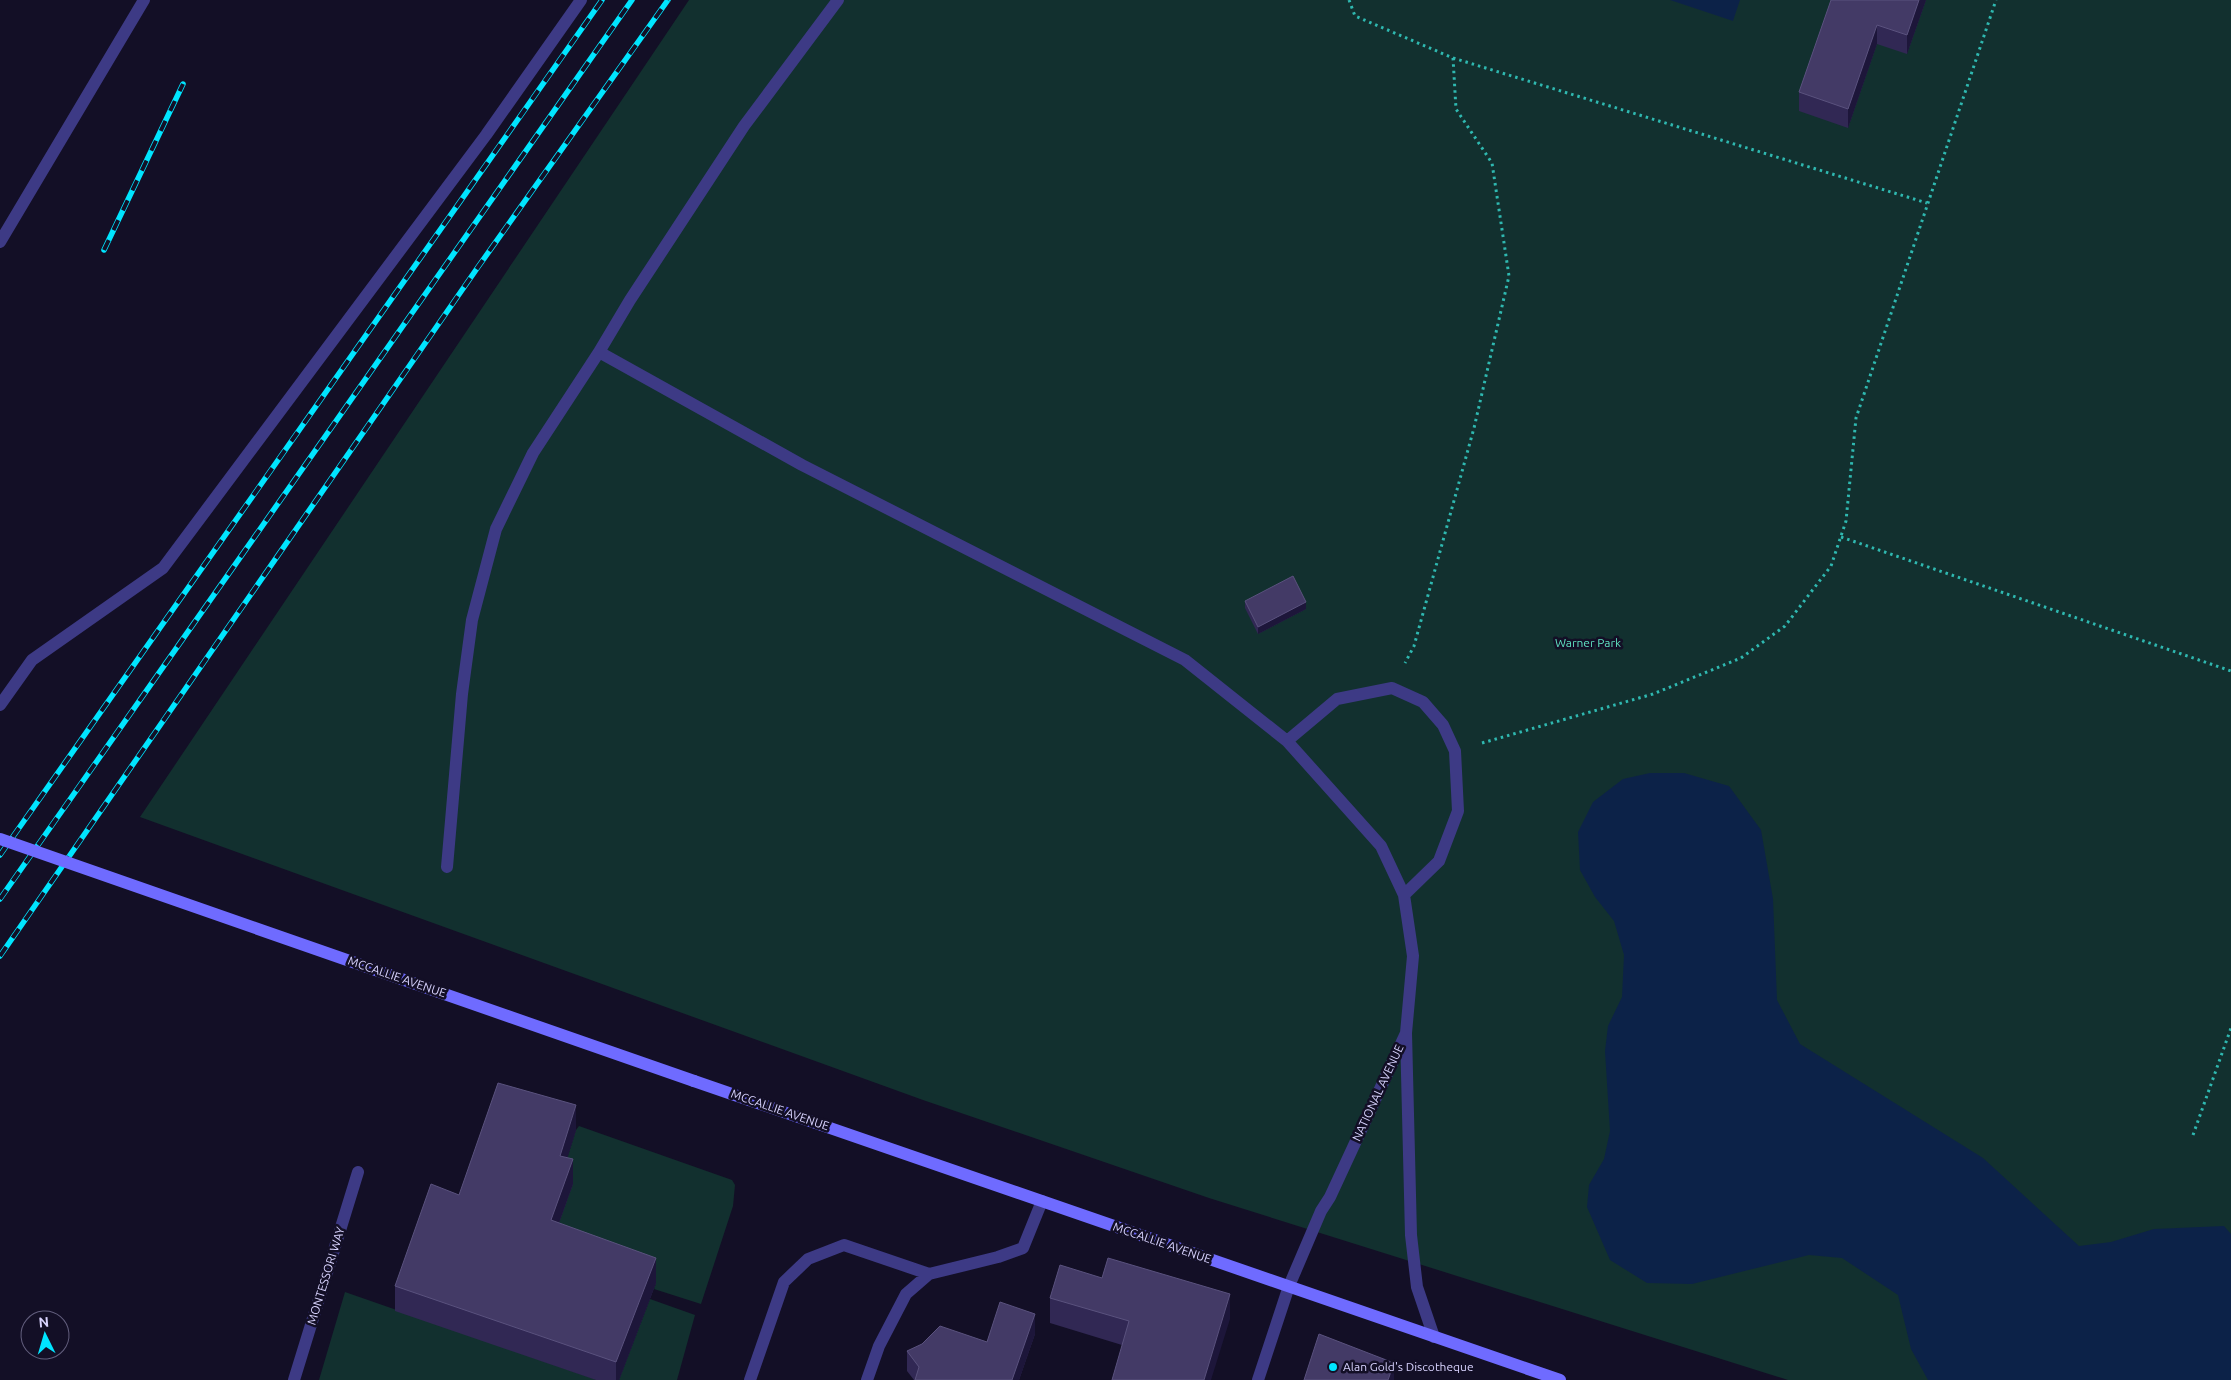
<svg xmlns="http://www.w3.org/2000/svg" width="2231" height="1380" font-family="Ubuntu,sans-serif">
	<rect width="100%" height="100%" fill="#130f26"/>
	<!-- green -->
	<path fill="#12302f" d="M689 0H2231V1380H1788L1209 1198 923 1100 140 817Z
		M579 1126 732 1180 735 1185 733 1206 701 1304 654 1289 656 1283 551 1245 572 1185 560 1181 576 1130Z
		M345 1292 597 1380H319Z
		M650 1299 695 1315 677 1380H619Z"/>
	<!-- water -->
	<path fill="#0c2248" d="M1670 0H1740L1733 21Z
		M1650 773H1684L1729 786 1761 830 1773 899 1777 1000 1800 1044 1983 1158 2079 1246 2111 1242 2154 1229 2224 1226 2231 1234V1380H1928L1911 1349 1898 1295 1842 1258 1809 1255 1692 1284 1647 1283 1610 1260 1587 1207 1589 1185 1604 1159 1610 1131 1605 1051 1608 1026 1622 997 1624 955 1614 921 1595 897 1580 870 1578 832 1593 802 1623 779Z"/>
	<g fill="none" stroke-linecap="round" stroke-linejoin="round">
		<!-- path -->
		<path stroke="#2fb8b0" stroke-width="3" stroke-dasharray="2.5 4" stroke-linecap="butt" d="M1349 0 1355 16 1453 58 1456 109 1492 163 1509 276 1474 428 1414 646 1405 663
			M1453 58 1927 203
			M1841 537 2231 671
			M1482 743 1653 694 1741 658 1785 626 1831 566 1846 521 1856 418 1996 0
			M2193 1135 2231 1028"/>
		<!-- service -->
		<path stroke="#3d3a85" stroke-width="12" d="M838 0 744 126 630 300 599 352 802 465 1185 660 1287 741 1381 846 1404 895 1413 956 1406 1033
			M0 242 144 0
			M0 705 32 660 163 568 486 135 581 0
			M1287 741 1337 699 1392 688 1423 702 1443 725 1455 751 1458 811 1439 861 1404 895
			M447 867 462 694 472 620 496 529 533 453 599 352
			M750 1380 784 1282 808 1259 844 1245 929 1274
			M867 1380 879 1346 906 1294 929 1274 998 1257 1023 1248 1042 1201
			M1258 1380 1289 1286 1321 1211 1330 1197 1406 1033 1411 1235 1417 1287 1434 1337"/>
		<!-- minor -->
		<path stroke="#3d3a85" stroke-width="12" d="M294 1380 358 1172"/>
		<!-- secondary -->
		<path stroke="#6f6bff" stroke-width="12" d="M694 1081 1560 1380"/>
		<!-- rail casing -->
		<g stroke="#00e5ff" stroke-width="5.5">
			<path id="rail" d="M104 250 183 84
				M0 855 602 0
				M0 899 632 0
				M0 956 478 267 668 0"/>
		</g>
		<!-- rail -->
		<use href="#rail" stroke="#130f26" stroke-width="4" stroke-dasharray="11" stroke-linecap="butt"/>
		<!-- secondary-bridge -->
		<path stroke="#6f6bff" stroke-width="12" d="M0 839 694 1081"/>
	</g>
	<!-- wall -->
	<path fill="#312854" d="M1831 0H1926L1907 54 1877 44 1848 128 1799 111V92Z
		M1245 601 1306 609 1258 634 1245 608Z
		M576 1130 567 1158 573 1184 559 1223 656 1283 619 1380H596L395 1311V1286L459 1195Z
		M1050 1298 1230 1319 1122 1345 1050 1323Z
		M1035 1334 1019 1380H914L907 1371V1351L987 1342Z"/>
	<!-- shaded-wall -->
	<path fill="#1d163a" d="M1919 0H1926L1907 54V35Z
		M1877 25V44L1848 128V109Z
		M1306 602V609L1258 634V627Z
		M576 1105V1130L560 1181V1156Z
		M573 1159V1184L551 1245V1220Z
		M656 1258V1283L619 1380H616V1362Z
		M1230 1294V1319L1211 1380H1204Z
		M1035 1314V1334L1019 1380H1012Z
		M1394 1363V1380H1388Z"/>
	<!-- building -->
	<path fill="#433a66" stroke="#5a527e" d="M1831 0H1919L1907 35 1877 25 1848 109 1799 92Z
		M1293 576 1306 602 1258 627 1245 601Z
		M498 1083 576 1105 560 1156 573 1159 551 1220 656 1258 616 1362 395 1286 431 1184 459 1195Z
		M1108 1258 1230 1294 1204 1380H1112L1129 1321 1050 1298 1060 1265 1102 1278Z
		M1000 1302 1035 1314 1012 1380H915L919 1367 907 1351 922 1344 940 1326 987 1342Z
		M1319 1334 1394 1363 1388 1380H1304Z"/>
	<!-- markers -->
	<circle fill="#00e5ff" stroke="#130f26" stroke-width="2" cx="1333" cy="1367" r="5"/>
	<g text-anchor="middle" stroke-width="5" stroke-linejoin="round" paint-order="stroke">
		<!-- park labels -->
		<g font-size="12" fill="#5fe0c0" stroke="#130f26">
			<text x="1588" y="647">Warner Park</text>
		</g>
		<!-- street labels -->
		<g font-size="12" fill="#d9d4ff" stroke="#130f26">
			<text transform="translate(397 977) rotate(19)" y="4">MCCALLIE AVENUE</text>
			<text transform="translate(1378 1093) rotate(-65)" y="4">NATIONAL AVENUE</text>
			<text transform="translate(780 1110) rotate(19)" y="4">MCCALLIE AVENUE</text>
			<text transform="translate(1162 1243) rotate(19)" y="4">MCCALLIE AVENUE</text>
			<text transform="translate(326 1276) rotate(-73)" y="4">MONTESSORI WAY</text>
		</g>
		<!-- poi labels -->
		<g font-size="12" fill="#d9d4ff" stroke="#130f26" text-anchor="start">
			<text x="1343" y="1371">Alan Gold's Discotheque</text>
		</g>
	</g>
	<!-- north arrow -->
	<g transform="translate(45 1335) rotate(355)"><circle r="24" fill="#130f26" stroke="#625e7d"/>
	<path d="M0-4L9 19L0 12L-9 19Z" fill="#00e5ff"/>
	<text y="-8" font-size="14" font-weight="bold" text-anchor="middle" fill="#d9d4ff">N</text>
	</g>
</svg>
